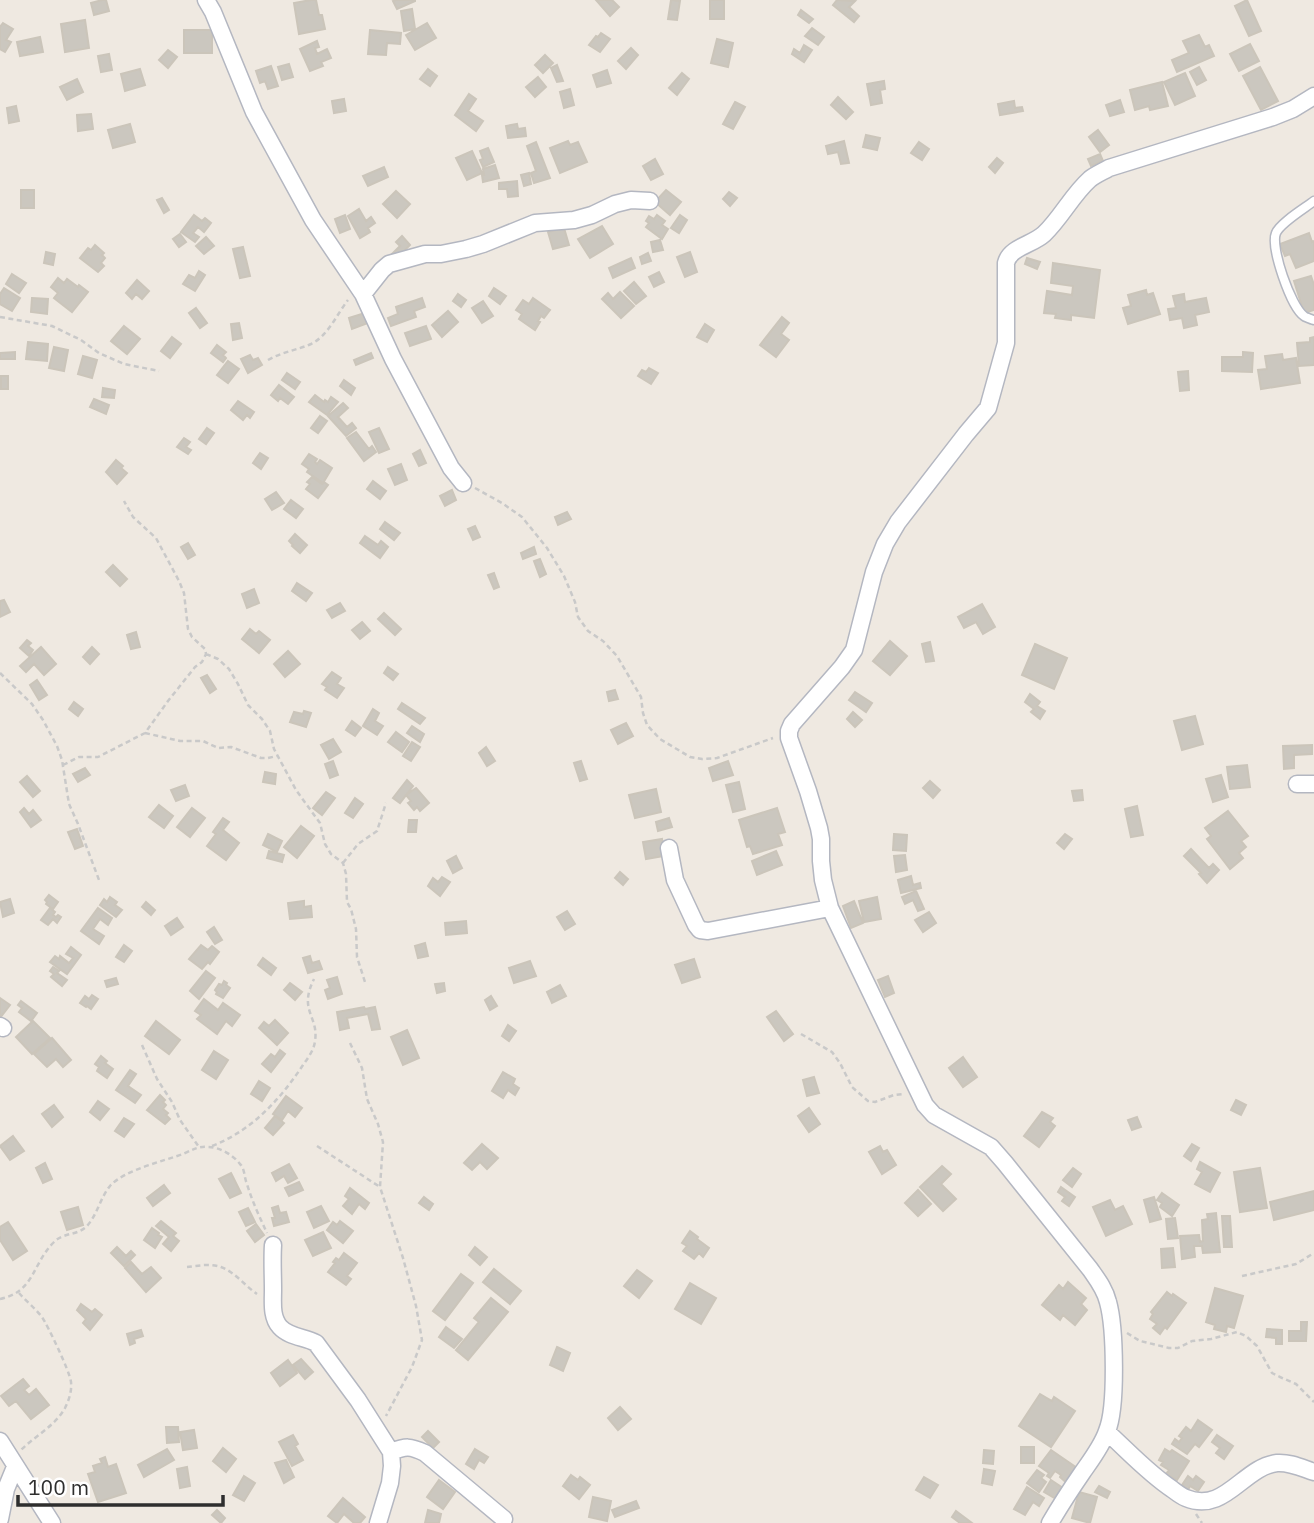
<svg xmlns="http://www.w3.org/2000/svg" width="1314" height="1523" font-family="'IBM Plex Sans',sans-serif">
	<rect width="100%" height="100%" fill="#efe9e1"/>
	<!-- building -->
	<path fill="#cbc7bf" stroke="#cbc5ba" stroke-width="2" d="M102 0H106L109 11 94 15 91 3Z
		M311 0H316L319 15H322L325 29 299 34 294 3Z
		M396 0H415V1L397 9 393 1Z
		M596 0H612L619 7 610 16Z
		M671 0 680 1 677 20 668 19Z
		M710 0H724V19H710Z
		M837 0 855 1 849 7 859 16 854 22 833 5Z
		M1247 0 1261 31 1249 36 1235 6Z
		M412 9 415 29 404 31 401 11Z
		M801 10 813 19 809 23 798 15Z
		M85 20 89 48 65 52 61 24Z
		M3 23 13 29 6 40 11 42 5 52 0 49V27Z
		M427 23 436 38 415 50 406 35Z
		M812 28 824 37 818 45 805 36Z
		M184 30H212V53H184Z
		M370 30 401 33 400 44 387 43 386 55 368 54Z
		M601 33 610 39 600 52 589 45 596 36 598 37Z
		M1199 35 1205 47 1209 45 1214 56 1177 72 1172 60 1189 53 1183 41Z
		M40 37 43 52 20 56 17 42Z
		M717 39 733 43 728 67 711 63Z
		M317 41 319 47 315 48 317 54 327 49 331 58 321 62 323 66 310 71 300 49Z
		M1250 44 1259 61 1239 71 1230 54Z
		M804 45 812 50 804 62 792 54 794 49 800 53Z
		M631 48 638 55 626 69 618 61Z
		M168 50 177 57 168 68 159 60Z
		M109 54 112 70 101 72 98 56Z
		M545 55 553 63 543 73 535 65Z
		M289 64 293 77 282 80 278 67Z
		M557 65 563 81 557 82 551 68Z
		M271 66 278 86 268 89 265 81 260 83 256 71Z
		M1199 67 1206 80 1197 85 1190 72Z
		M1260 67 1278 101 1261 110 1243 76Z
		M140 69 145 85 125 91 121 74Z
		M428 69 437 76 430 86 420 79Z
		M607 70 611 83 597 87 593 75Z
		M682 73 689 79 677 95 669 88Z
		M1185 73 1195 96 1175 105 1164 82Z
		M538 77 546 87 535 97 526 87Z
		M77 79 83 92 67 100 60 87Z
		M884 81 885 89 880 90 882 103 871 105 867 84Z
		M1162 82 1168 106 1150 110 1149 106 1135 110 1130 90Z
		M570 89 574 105 564 108 560 92Z
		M469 94 476 99 468 111 483 121 476 131 455 115Z
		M838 97 853 112 846 119 831 105Z
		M344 99 346 111 334 113 332 101Z
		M1120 100 1124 112 1110 116 1106 105Z
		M1014 101 1015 108 1022 107 1023 111 1000 115 998 104Z
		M735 102 745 107 733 129 723 124Z
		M16 106 19 121 9 123 7 108Z
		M91 114 93 129 78 131 77 115Z
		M130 124 135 142 113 148 108 130Z
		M517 124 518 129 525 128 526 136 508 138 506 126Z
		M1098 130 1109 145 1100 152 1089 137Z
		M866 135 880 138 877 150 863 147Z
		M568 141 570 145 578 142 587 162 560 173 550 148Z
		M844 141 849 163 841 164 838 152 828 154 826 146Z
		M536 142 550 178 534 183 531 173 536 171 527 146Z
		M919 142 929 149 922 160 911 153Z
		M488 148 494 162 483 167 480 160 483 159 480 151Z
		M472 151 482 173 467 180 456 158Z
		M1100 154 1103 161 1091 166 1088 159Z
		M997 158 1003 163 995 173 989 167Z
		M655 159 663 174 651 180 643 166Z
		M495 165 499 178 483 182 482 175H484L483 169Z
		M384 167 388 177 368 186 363 176Z
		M529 173 531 184 524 186 521 175Z
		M517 181 518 196 508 197 507 189H499V183Z
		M21 190H34V208H21Z
		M666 190 681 202 670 215 655 202Z
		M396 191 410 204 397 218 383 204Z
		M729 192 737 198 730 206 723 199Z
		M162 198 169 210 164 213 157 200Z
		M359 209 366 221 371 217 375 223 368 228 370 232 360 238 348 216Z
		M194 215 202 221 205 218 211 223 204 232 198 227 193 233 199 237 195 242 181 232Z
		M345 215 350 229 340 233 335 219Z
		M657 215 665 221 662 225 668 229 662 239 646 227 649 223 646 221 649 216 654 219Z
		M680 215 687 220 679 233 671 228Z
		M602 226 613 244 590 258 578 239Z
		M564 228 569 245 553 249 548 232Z
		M1309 233 1312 242 1314 241V261L1296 268 1290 254 1285 256 1280 244Z
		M180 234 186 242 179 247 173 239Z
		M402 236 410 245 397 258 392 254 400 246 396 242Z
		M206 237 214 246 204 254 196 246Z
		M660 240 663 250 653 252 651 242Z
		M95 245 104 253 102 255 105 258 101 263 104 266 98 272 80 258 88 248 91 250Z
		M243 247 250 276 240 278 233 249Z
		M46 252 55 254 53 265 44 263Z
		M690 252 697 272 685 277 677 257Z
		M648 253 651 261 642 264 640 257Z
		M631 258 635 268 613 278 609 268Z
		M1027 258 1040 262 1037 269 1025 264Z
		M1053 263 1100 270 1094 318 1071 315V320L1055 318 1056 314 1044 313 1047 291 1072 295 1073 286 1051 283Z
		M199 271 205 275 195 291 183 284 189 275 195 278Z
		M659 272 664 282 654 287 649 277Z
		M12 274 26 283 19 293 6 284Z
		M1311 276 1314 285V310L1304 313 1294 281Z
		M58 278 64 283 67 279 78 287 79 285 88 292 72 312 54 298 58 293 51 287Z
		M137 280 149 291 142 299 136 294 132 299 126 293Z
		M634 282 646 296 636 304 624 291Z
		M4 288 20 298 12 311 0 304V294Z
		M494 288 506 296 500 304 489 296Z
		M1146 290 1147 295 1153 293 1160 314 1128 324 1123 308 1131 306 1128 295Z
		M620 292 634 306 621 318 602 299 608 293 613 299Z
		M458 294 466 300 461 307 453 301Z
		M1184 294 1185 302 1206 298 1209 312 1195 315 1197 325 1184 328 1182 318 1170 320 1168 309 1176 308 1173 296Z
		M32 298 48 299 47 314 31 312Z
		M422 298 425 307 414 311 416 317 391 326 388 318 398 314 396 307Z
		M533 298 550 310 544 318 541 316 538 321 540 322 535 330 519 319 522 314 516 310 523 300 529 304Z
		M483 301 493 316 482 323 472 308Z
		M196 308 207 323 200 328 189 313Z
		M448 311 458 322 442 337 432 325Z
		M365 313 368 323 352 329 349 318Z
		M782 317 789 323 781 334 789 340 776 357 760 345Z
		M239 323 242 338 233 340 231 324Z
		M705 324 714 330 707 342 697 337Z
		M124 326 140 339 127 354 111 341Z
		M426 326 431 339 410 346 405 333Z
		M172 337 181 344 170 358 161 351Z
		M1314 337V365L1299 366 1297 343 1310 342V338Z
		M28 342 48 344 47 361 26 359Z
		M217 345 226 352 223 355 226 358 223 362 211 353Z
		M54 347 68 350 64 371 49 368Z
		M15 352V359H0V353Z
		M1243 352 1253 353 1252 372 1222 371V357H1243Z
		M371 353 373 358 356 365 354 360Z
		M1282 354 1283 360 1296 358 1300 383 1261 389 1258 370 1267 369 1265 356Z
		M250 355 253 360 258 358 262 365 248 373 241 359Z
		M83 356 97 360 92 378 78 374Z
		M228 361 239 369 228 383 217 375Z
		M649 368 658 373 651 384 638 376 642 370 646 372Z
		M1188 371 1189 390 1180 391 1178 372Z
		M287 373 300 382 295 389 282 380Z
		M1 376H8V389H1Z
		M344 380 355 388 351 395 340 386Z
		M279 385 294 397 288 404 280 398 278 401 271 395Z
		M103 388 115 390 114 398 102 397Z
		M315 395 324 402 325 400 328 402 331 397 338 402 327 415 309 402Z
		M94 399 109 405 106 414 90 407Z
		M238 401 254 412 250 418 247 415 243 420 231 410Z
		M343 403 348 408 338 417 347 427 352 423 356 428 346 436 328 416Z
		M320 416 327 421 318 433 311 428Z
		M207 428 214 433 206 444 199 439Z
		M379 428 389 449 379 453 369 432Z
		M356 432 369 449 372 446 376 452 364 461 347 438Z
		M184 438 190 442 186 447 191 450 188 454 177 447Z
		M420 450 426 463 419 466 413 454Z
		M260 453 268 458 261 469 253 463Z
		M309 454 317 459 315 462 317 464 320 460 332 468 323 483 307 472 309 469 302 464Z
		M116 460 123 466 121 468 127 473 117 484 106 472Z
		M401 464 407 480 395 485 388 469Z
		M312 477 322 484 324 482 328 485 318 498 306 489 310 484 307 482Z
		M373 481 386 491 380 499 367 489Z
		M452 490 456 500 445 506 440 496Z
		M276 492 284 503 272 510 265 499Z
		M291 500 303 509 296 518 284 509Z
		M567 512 571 519 558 525 555 517Z
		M385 522 400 533 394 540 380 529Z
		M475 526 480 537 473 540 468 529Z
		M295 534 307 545 300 553 292 546 293 545 289 541Z
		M365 536 378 545 381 541 388 547 380 558 360 543Z
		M188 543 195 555 188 559 181 547Z
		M534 547 536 554 523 559 521 553Z
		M540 559 546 574 540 577 534 561Z
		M113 565 127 579 120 586 106 572Z
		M494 573 499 587 494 589 488 575Z
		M297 583 312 593 306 601 292 591Z
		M254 589 259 603 247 608 242 594Z
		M4 600 10 612 0 617V601Z
		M340 603 345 611 332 618 327 610Z
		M982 604 995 627 983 634 976 622 964 628 958 617Z
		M384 613 401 629 395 635 378 619Z
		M362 622 370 631 360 639 352 630Z
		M250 629 256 634 259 631 270 640 259 653 242 639Z
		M136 632 140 647 131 649 127 635Z
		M27 640 31 643 28 646 33 650 29 656 20 648Z
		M890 641 907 656 890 675 873 661Z
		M930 642 934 661 926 662 922 644Z
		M1035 644 1067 658 1054 689 1022 675Z
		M41 647 56 664 44 675 34 664 26 672 20 666Z
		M92 647 99 654 90 664 83 657Z
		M288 651 300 664 285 677 274 664Z
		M388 667 398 674 393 680 384 673Z
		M332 672 341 678 337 684 344 688 337 698 325 690 327 687 322 684Z
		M207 675 216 689 210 693 201 678Z
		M37 680 47 695 39 700 30 685Z
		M615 690 618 699 609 701 607 692Z
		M855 692 872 703 866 712 849 700Z
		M1030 694 1040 702 1037 706 1045 711 1040 719 1031 712 1034 709 1025 702Z
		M74 702 83 709 78 716 69 709Z
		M402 703 425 718 420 724 398 709Z
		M373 709 379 713 375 721 383 726 377 735 363 726Z
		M304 711 311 713 306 727 290 722 294 712 303 714Z
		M853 712 862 720 855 727 847 719Z
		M1195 716 1203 744 1182 750 1174 721Z
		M352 721 361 728 355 736 346 730Z
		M626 723 633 736 618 744 611 730Z
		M412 726 424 734 420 742 407 733Z
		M396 732 409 742 402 752 388 742Z
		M333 739 341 752 329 759 321 745Z
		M412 742 420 747 411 761 403 756Z
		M1312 745V754L1294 755V768L1284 769 1283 746Z
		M486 747 495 761 487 766 479 753Z
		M333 761 338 775 330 778 325 764Z
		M581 761 587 779 580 781 574 763Z
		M728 761 733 775 713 781 709 768Z
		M1247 765 1250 787 1230 789 1227 767Z
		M85 768 90 775 78 782 73 774Z
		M265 772 276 774 275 784 263 782Z
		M1221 775 1228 797 1213 802 1206 779Z
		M27 776 40 791 33 797 20 782Z
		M407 780 413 786 400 803 393 798Z
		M930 781 940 790 933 798 923 788Z
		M739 782 745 809 733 812 726 785Z
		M185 785 189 796 176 801 171 790Z
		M416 788 429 803 420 811 417 807 414 810 408 803 411 801 406 795Z
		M656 789 661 812 635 818 629 795Z
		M1082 790 1083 800 1074 801 1072 791Z
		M326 792 335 798 322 815 313 808Z
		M355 798 363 804 353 818 345 813Z
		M159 805 173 816 164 828 149 817Z
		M1137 806 1143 835 1131 837 1125 809Z
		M24 808 29 814 33 810 41 820 31 827 20 812Z
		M192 808 205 818 190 837 177 827Z
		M777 808 785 832 778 834 782 845 753 854 750 846 747 847 739 820Z
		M1228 811 1248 836 1241 841 1246 847 1239 853 1243 858 1230 869 1207 839 1211 836 1205 828Z
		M223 818 229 822 223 830 239 843 226 860 207 846 216 834 213 832Z
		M669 818 672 827 658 831 656 822Z
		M409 820H417L416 832H408Z
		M301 826 314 836 297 858 284 847Z
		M77 829 83 846 75 849 68 832Z
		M268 834 282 841 277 852 263 845Z
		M894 834 907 835 906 851 893 850Z
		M1065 834 1072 839 1064 849 1057 843Z
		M662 839 664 856 646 859 643 842Z
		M1191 849 1209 868 1213 864 1219 870 1207 883 1199 874 1201 873 1184 856Z
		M269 851 284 855 282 862 267 858Z
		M776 851 782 865 757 875 752 861Z
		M905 855 907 870 896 872 894 856Z
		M456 856 462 868 453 873 447 861Z
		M620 872 628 879 623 885 615 878Z
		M911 876 913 885 920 883 921 888 901 893 898 880Z
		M442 877 450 882 440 896 428 886 433 878 438 882Z
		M916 891 924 909 918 911 913 900 905 904 902 897Z
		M49 895 58 902 53 909 46 904 47 902 45 900Z
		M110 897 117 902 115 905 122 910 116 917 100 905 104 899 107 902Z
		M877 897 881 919 864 922 859 901Z
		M10 899 14 913 3 917 0 902Z
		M304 901V907L311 906 312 917 290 919 288 903Z
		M854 901 863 923 851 928 843 906Z
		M146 902 155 910 151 915 142 907Z
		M50 908 55 912 53 915 56 917 58 915 61 917 57 923 53 919 48 925 41 920Z
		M98 908 112 918 108 925 100 919 93 929 104 936 99 944 81 931Z
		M567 911 575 924 565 930 557 917Z
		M929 912 936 923 923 932 915 920Z
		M177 918 183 927 171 935 165 926Z
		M466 921 467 933 446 935 445 923Z
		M214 927 222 940 215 944 207 932Z
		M425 943 428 956 418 958 415 946Z
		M124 945 132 951 124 962 116 957Z
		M201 945 208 950 212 946 219 952 210 964 208 962 202 969 189 959Z
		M71 947 81 955 67 974 50 962 55 956 59 959 60 956 69 963 73 958 66 954Z
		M310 956 312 963 319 961 322 969 308 973 303 958Z
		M263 958 276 968 271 975 258 965Z
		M694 959 700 977 682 983 675 965Z
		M530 961 536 976 514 983 509 968Z
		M53 967 59 971 57 973 67 980 62 986 51 977 54 974 50 971Z
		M206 971 215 978 199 999 190 991Z
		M888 976 894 993 885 997 878 980Z
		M337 977 342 994 328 999 325 990 330 988 327 980Z
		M116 978 118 984 107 987 105 981Z
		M224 981 227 983 226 985 230 988 223 998 216 994 217 992 215 990 219 984 222 985Z
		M290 983 302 992 295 1000 284 990Z
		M444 983 445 991 437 993 435 984Z
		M560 985 566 996 552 1003 547 992Z
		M92 995 98 999 91 1009 87 1006 86 1007 80 1003 85 996 89 999Z
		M491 996 497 1006 490 1010 485 1000Z
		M0 998 10 1005 0 1018Z
		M204 999 218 1010 223 1003 240 1015 232 1026 226 1021 217 1034 197 1019 201 1015 195 1011Z
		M21 1001 37 1013 31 1021 19 1012 22 1008 18 1005Z
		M364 1007 365 1009 375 1007 380 1029 372 1030 368 1014 347 1018 349 1028 340 1030 337 1012Z
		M776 1011 793 1034 784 1041 767 1017Z
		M275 1020 288 1033 277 1045 259 1028 264 1022 269 1026Z
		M33 1021 50 1038 32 1054 16 1037Z
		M156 1021 180 1040 169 1054 145 1036Z
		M508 1025 516 1031 509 1041 502 1036Z
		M407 1030 419 1058 403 1065 391 1037Z
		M52 1038 71 1060 63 1067 56 1059 47 1067 34 1054Z
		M280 1050 285 1054 271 1072 262 1064 271 1054 275 1057Z
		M214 1051 228 1060 216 1079 202 1070Z
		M101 1056 107 1061 105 1063 113 1069 107 1078 97 1071 99 1067 95 1064Z
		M963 1057 977 1077 963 1087 949 1068Z
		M130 1070 136 1074 128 1086 141 1095 135 1103 116 1090Z
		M503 1072 515 1079 513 1084 519 1088 515 1095 508 1090 503 1098 492 1091Z
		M814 1077 819 1093 807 1096 803 1080Z
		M259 1081 270 1088 262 1101 251 1094Z
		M160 1095 165 1100 163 1102 166 1105 163 1109 168 1113 166 1115 170 1119 165 1124 147 1110Z
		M286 1096 302 1108 295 1117 288 1111 282 1120 273 1114Z
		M1236 1100 1246 1105 1241 1115 1231 1110Z
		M98 1101 109 1109 100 1120 90 1112Z
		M54 1105 63 1117 52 1127 42 1114Z
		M809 1108 820 1124 809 1132 798 1116Z
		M1042 1112 1053 1118 1050 1122 1055 1126 1039 1147 1024 1136Z
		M275 1116 284 1123 273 1135 265 1128Z
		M1137 1117 1141 1127 1132 1130 1128 1120Z
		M124 1118 134 1124 124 1137 115 1131Z
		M13 1136 24 1151 10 1160 0 1146Z
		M482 1144 498 1158 487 1169 480 1162 472 1170 464 1163Z
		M1192 1144 1199 1148 1191 1161 1184 1156Z
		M880 1146 883 1152 887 1150 896 1165 882 1174 869 1152Z
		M1200 1162 1220 1173 1210 1192 1195 1184 1202 1172 1197 1169Z
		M45 1163 52 1179 43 1183 36 1168Z
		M289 1164 297 1178 288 1183 284 1176 276 1181 272 1173Z
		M942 1166 951 1174 941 1184 956 1199 943 1211 920 1187Z
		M1073 1168 1081 1174 1072 1187 1063 1180Z
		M1260 1168 1267 1208 1240 1212 1234 1172Z
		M231 1173 241 1193 230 1198 219 1179Z
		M299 1182 303 1190 289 1196 285 1188Z
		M164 1185 170 1193 153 1206 147 1198Z
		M1061 1187 1075 1197 1069 1206 1062 1201 1065 1197 1058 1192Z
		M350 1188 369 1203 365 1209 359 1204 352 1214 343 1206 349 1199 345 1196Z
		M918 1190 931 1204 918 1216 905 1203Z
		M1314 1191V1210L1274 1220 1270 1202Z
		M1162 1193 1179 1205 1172 1216 1160 1207 1162 1203 1157 1200Z
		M424 1197 433 1204 429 1210 419 1203Z
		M1154 1197 1161 1219 1150 1222 1144 1200Z
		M1110 1200 1115 1210 1123 1206 1132 1224 1106 1236 1093 1207Z
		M278 1206 280 1213 286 1212 289 1222 274 1226 272 1218H275L272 1208Z
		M321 1206 329 1221 314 1228 307 1212Z
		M78 1207 83 1225 67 1230 61 1212Z
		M248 1208 255 1222 246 1226 239 1212Z
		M1216 1213 1220 1252 1203 1253 1202 1246H1194L1195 1257 1182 1259 1180 1236 1199 1235 1200 1242 1203 1241 1202 1220 1208 1219 1207 1214Z
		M1222 1216H1230L1232 1247H1224Z
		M1175 1218 1178 1238 1168 1239 1166 1219Z
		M161 1221 176 1233 173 1236 179 1241 171 1251 163 1244 169 1237 156 1226Z
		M340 1221 353 1231 343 1243 327 1230 333 1222 337 1225Z
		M8 1222 27 1251 13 1260 0 1240V1227Z
		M256 1224 264 1235 255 1242 247 1231Z
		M152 1228 159 1233 158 1235 162 1237 155 1248 144 1240Z
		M690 1231 698 1237 697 1239 709 1248 703 1257 699 1253 694 1259 683 1251 687 1246 682 1243Z
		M323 1232 331 1248 313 1256 305 1240Z
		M117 1247 126 1256 131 1251 135 1255 124 1266 111 1253Z
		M475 1247 487 1257 480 1265 469 1255Z
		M1173 1248 1175 1267 1162 1268 1161 1249Z
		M344 1253 357 1263 347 1276 351 1279 346 1285 328 1272 335 1263 333 1262 336 1258 339 1260Z
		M131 1262 142 1274 151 1267 161 1278 146 1292 125 1268Z
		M494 1269 521 1291 510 1304 483 1282Z
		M637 1270 652 1281 639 1298 624 1286Z
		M461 1274 473 1283 445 1320 433 1311Z
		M1068 1282 1086 1298 1081 1304 1087 1310 1075 1325 1063 1315 1060 1320 1042 1305 1059 1285 1063 1289Z
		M690 1283 716 1298 701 1324 675 1309Z
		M1215 1288 1243 1296 1234 1328 1227 1326 1226 1332 1214 1329 1215 1325 1206 1322Z
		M1167 1292 1172 1296 1173 1294 1186 1303 1167 1329 1165 1327 1160 1334 1153 1328 1157 1324 1150 1319 1153 1314 1151 1312Z
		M491 1298 508 1312 468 1360 456 1350 479 1322 474 1318Z
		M81 1304 92 1312 95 1309 102 1315 90 1330 83 1323 86 1319 77 1310Z
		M1301 1322H1307L1306 1341H1289V1331H1301Z
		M446 1327 462 1339 454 1348 439 1337Z
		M1267 1329 1282 1330V1344H1276V1338L1266 1337Z
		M141 1330 143 1336 134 1339 135 1343 130 1345 127 1334Z
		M557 1347 570 1353 563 1371 550 1365Z
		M301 1359 313 1372 305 1379 293 1365Z
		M288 1360 297 1373 280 1386 271 1373Z
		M23 1379 29 1386 24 1390 29 1395 36 1389 49 1405 31 1419 16 1401 9 1406 1 1396Z
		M1040 1394 1052 1401 1054 1397 1075 1411 1051 1447 1019 1426Z
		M620 1407 631 1419 618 1430 608 1418Z
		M1198 1420 1212 1430 1199 1447 1195 1444 1187 1454 1172 1444 1175 1439 1179 1442 1182 1438 1179 1436 1186 1427 1191 1431Z
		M166 1427H178L179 1442 167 1443Z
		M194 1430 197 1448 183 1450 180 1432Z
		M428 1431 439 1442 433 1448 422 1437Z
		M293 1435 298 1444 295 1446 303 1460 292 1466 279 1442Z
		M1217 1435 1233 1446 1224 1459 1216 1453 1220 1448 1212 1442Z
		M1021 1447H1034V1463H1021Z
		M223 1448 236 1459 226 1472 213 1461Z
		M167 1449 174 1460 144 1477 138 1465Z
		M475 1449 488 1457 484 1463 479 1460 474 1469 466 1464Z
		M1165 1449 1170 1452 1172 1450 1189 1461 1177 1480 1166 1474 1169 1470 1161 1465 1163 1462 1159 1460Z
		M984 1450 994 1451 993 1464 983 1463Z
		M1051 1450 1080 1470 1069 1485 1060 1477 1061 1475 1055 1471 1050 1478 1047 1476 1049 1473 1039 1466Z
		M105 1457 108 1467 116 1464 126 1493 98 1502 88 1474 95 1472 93 1466 102 1463 100 1459Z
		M286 1460 294 1477 284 1483 275 1463Z
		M187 1467 190 1486 180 1488 177 1469Z
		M984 1469 995 1471 992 1485 982 1483Z
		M1037 1470 1044 1475 1041 1478 1046 1482 1039 1492 1027 1483Z
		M571 1475 578 1480 580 1477 590 1485 579 1499 563 1486Z
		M244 1476 255 1483 244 1501 233 1495Z
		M1188 1476 1193 1480 1196 1476 1204 1482 1198 1491 1190 1486 1188 1490 1182 1485Z
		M924 1477 938 1485 930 1498 916 1490Z
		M439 1480 455 1492 443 1509 427 1497Z
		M1051 1480 1063 1488 1056 1499 1044 1492Z
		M1099 1486 1110 1492 1107 1498 1095 1492Z
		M1027 1487 1044 1498 1039 1506 1033 1502 1025 1515 1014 1509Z
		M1079 1492 1097 1497 1090 1523 1072 1518Z
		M593 1497 611 1501 607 1521 589 1517Z
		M343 1498 365 1517 360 1523H354L344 1514 337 1523 328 1516Z
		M636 1501 639 1508 615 1517 612 1510Z
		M217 1510 225 1518 221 1523 212 1515Z
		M428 1510 441 1514 439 1523H425Z
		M956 1511 972 1523H960L952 1517Z"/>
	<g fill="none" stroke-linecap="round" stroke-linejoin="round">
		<!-- lane casing -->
		<g stroke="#b4b7c1" stroke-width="11">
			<path id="lane" d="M1314 201C1305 208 1280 223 1276 233 1270 247 1291 307 1304 316 1305 317 1313 320 1314 320"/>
		</g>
		<!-- street casing -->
		<g stroke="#b4b7c1" stroke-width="19">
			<path id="street" d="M206 0 213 12 254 112 313 220 363 294 393 359 451 468 463 483
				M363 294 382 270 389 264 425 254H441L466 249 483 244 535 223 574 220 592 215 615 204 631 200 650 201
				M1297 784H1314
				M669 848 675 880 696 925 700 930 708 931 830 908
				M0 1026 3 1028
				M273 1245C272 1260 273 1275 273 1290 273 1302 271 1317 280 1327 289 1337 305 1337 316 1343L358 1400 391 1452 392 1466 390 1483 378 1523
				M1107 1432C1128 1451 1148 1473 1172 1489 1176 1492 1181 1496 1186 1498 1225 1514 1243 1467 1277 1463 1290 1462 1302 1468 1314 1472
				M0 1441 52 1523
				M391 1452C406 1446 410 1446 425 1453L504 1519
				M0 1519 6 1489 15 1467
				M1050 1523C1060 1506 1071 1489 1082 1473 1091 1460 1102 1446 1107 1431 1117 1407 1115 1327 1108 1302 1105 1289 1097 1279 1090 1269L1005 1163 991 1147 934 1115 925 1105 830 908 823 880 821 861V839L819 828 808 791 789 738V731L792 724 842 667 854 650 874 572 885 544 898 522 966 434 988 408 1006 343V263C1010 247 1032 245 1044 234 1061 218 1072 195 1090 179 1095 175 1102 172 1109 168L1273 117 1293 109 1314 96"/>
		</g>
		<!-- path -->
		<path stroke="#c9c9c9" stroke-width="2.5" stroke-dasharray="5 3.5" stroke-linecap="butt" d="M0 317 52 326 81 340 99 353 124 364 159 371
			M268 360C282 352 297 350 311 344 328 336 337 314 348 300
			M475 488 502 503 522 517 547 548 564 576 575 602 578 617 588 631 603 641 617 656 641 697 643 713 647 725 660 739 690 757 702 759 717 758 773 738
			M206 654 218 659 229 669 238 684 248 705 262 719 270 731 274 749 296 790 320 823 325 844 331 854 343 863 346 874 347 902 351 909 356 929 357 957 365 982
			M0 673 32 704 43 720 57 746 62 760 69 804 78 824 99 880
			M145 733 180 741H203L218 748 231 747 261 758H268L277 756
			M63 765 79 757H98L145 733 168 701 195 667 202 662 206 654 205 649 192 637 188 629 184 593 179 581 156 538 133 517 124 501
			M343 863 358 844 377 831 386 803
			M801 1034 832 1052 840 1063 852 1087 868 1101 875 1102 894 1095 903 1094
			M350 1043 362 1068 367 1099 378 1124 383 1142 380 1187 403 1258 416 1306 422 1340 412 1367 386 1416
			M142 1045 157 1079 172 1102 180 1120 199 1147
			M212 1146C251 1131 280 1100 303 1065 308 1058 314 1050 315 1041 319 1016 298 1011 314 979
			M317 1146 380 1187
			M187 1267C197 1266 210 1263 221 1267 235 1272 245 1286 257 1294
			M1242 1276 1296 1264 1314 1253
			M19 1293C26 1301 35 1308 42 1317 48 1326 70 1372 71 1382 72 1391 69 1400 65 1408 55 1426 35 1436 21 1450
			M0 1299C34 1292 32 1265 53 1243 63 1232 76 1236 86 1227 97 1216 100 1198 110 1186 124 1170 164 1161 183 1154 192 1150 198 1146 208 1147 220 1147 233 1155 240 1164 245 1169 244 1177 247 1184 252 1201 260 1218 267 1233
			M1127 1333 1140 1341 1169 1348H1178L1192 1341 1211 1339 1237 1332 1246 1336 1257 1346 1272 1373 1280 1377 1296 1384 1314 1402
			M1196 1514 1202 1523"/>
		<!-- lane -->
		<use href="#lane" stroke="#fff" stroke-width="8"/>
		<!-- street -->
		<use href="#street" stroke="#fff" stroke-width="16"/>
	</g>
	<!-- scale -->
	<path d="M18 1495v10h205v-10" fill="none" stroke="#2e2e2e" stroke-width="3.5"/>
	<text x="28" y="1495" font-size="21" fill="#2e2e2e" stroke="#ffffff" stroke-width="5" paint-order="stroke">100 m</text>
</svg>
